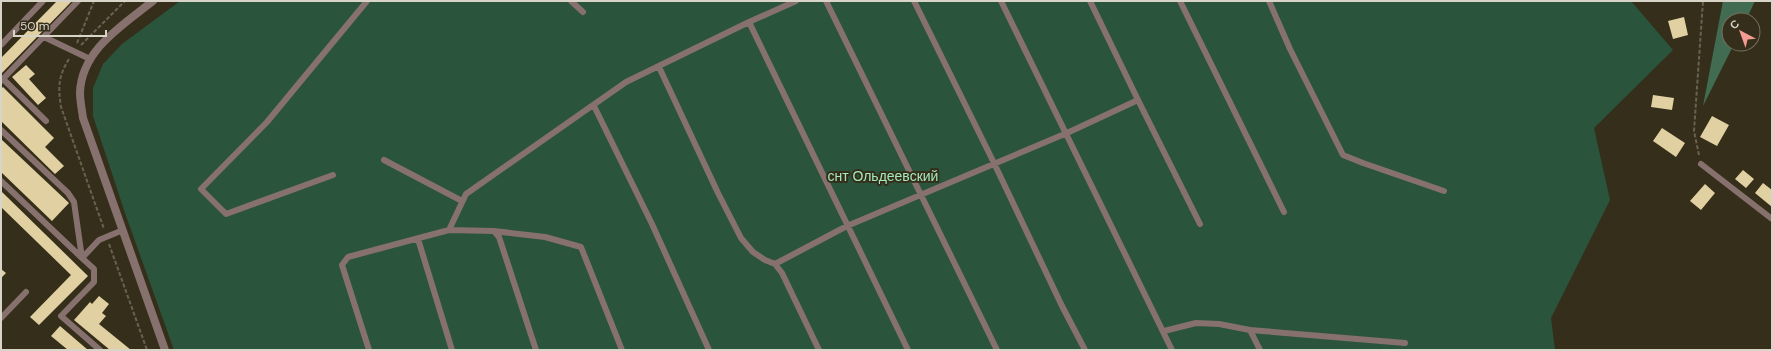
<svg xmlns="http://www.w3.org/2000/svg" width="1773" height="351" font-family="'DM Sans',sans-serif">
	<rect width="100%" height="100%" fill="#352e1a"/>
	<!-- green -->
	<path fill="#2a543c" d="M180 1H1631L1673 50 1594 128 1610 200 1551 318 1555 350H174L126 216 93 116V88L103 64 122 44Z"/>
	<!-- forest -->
	<path fill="#416c52" d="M1723 1H1755L1746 20H1729V44H1734L1703 106Z"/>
	<!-- building -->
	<path fill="#e1d0a1" d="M57 1H72L1 74V58Z
		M1684 17 1688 35 1673 39 1668 21Z
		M26 65 35 74 29 79 46 98 38 105 12 77Z
		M3 87 54 138 45 147 64 166 55 174 1 121V89Z
		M1653 95 1674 98 1672 110 1651 107Z
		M1712 116 1729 125 1717 146 1700 137Z
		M1662 128 1685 143 1676 157 1653 141Z
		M1 139 69 203 52 221 1 172Z
		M1743 170 1754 179 1746 188 1735 179Z
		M1763 183 1772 190V207L1755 193Z
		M1705 184 1715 193 1701 210 1690 201Z
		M1 191 88 276 39 325 30 317 71 275 1 207Z
		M1 269 6 273 1 278Z
		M99 296 109 304 102 313 106 316 99 324 131 350H110L74 320 90 302 92 304Z
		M60 326 88 350H68L51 336Z"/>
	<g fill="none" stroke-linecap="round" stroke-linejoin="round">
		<!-- path -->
		<path stroke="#686251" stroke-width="2" stroke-dasharray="4 2" stroke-linecap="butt" d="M77 43 94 1
			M81 45 125 1
			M69 59C58 77 58 87 61 107L104 229
			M1699 155 1694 131 1703 1
			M109 244 147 350"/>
		<!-- service -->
		<path stroke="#87716e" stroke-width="6" d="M571 1 583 12
			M826 1 997 350
			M914 1 994 163 1062 306 1085 350
			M1001 1 1172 350
			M1090 1 1138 100 1200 224
			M1180 1 1284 212
			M1269 1 1290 49 1343 155 1363 163 1444 191
			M749 22 908 350
			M44 37 90 59
			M1 45 43 1
			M659 67 718 193 741 238 753 252 765 260 775 264 782 273 819 350
			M3 79 46 121
			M1 81 78 1
			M594 106 652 224 709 350
			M1 130 68 193 74 202 82 258 94 269V282L61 316 100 350
			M384 160 462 201
			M1701 164 1772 219
			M333 175 226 214 201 189 267 122 367 1
			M1 181 82 258 99 240 123 230
			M449 230 494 231 499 237 536 350
			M494 231 545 237 581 247 622 350
			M418 239 452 350
			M775 264 847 226 1067 133 1138 100
			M1 318 26 292
			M1250 330 1405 343
			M1164 331 1196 323 1219 324 1250 330 1260 350
			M369 350 342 265 348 257 449 230 466 194 626 82 749 22 796 1"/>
		<!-- tertiary -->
		<path stroke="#87716e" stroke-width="8" d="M153 1C123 25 81 50 80 93 80 101 82 110 83 118L165 350"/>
	</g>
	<g text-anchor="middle" stroke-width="4" stroke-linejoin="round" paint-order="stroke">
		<!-- park labels -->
		<g font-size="14" fill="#a2e9bd" stroke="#352e1a">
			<text x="883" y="181">снт Ольдеевский</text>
		</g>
	</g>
	<!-- border -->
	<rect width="1773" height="351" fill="none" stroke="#d8d4c8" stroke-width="4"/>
	<!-- north arrow -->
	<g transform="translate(1741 32) rotate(319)"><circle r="19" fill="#352e1a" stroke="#767060"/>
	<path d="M0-3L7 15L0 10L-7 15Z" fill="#f59c92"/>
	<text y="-6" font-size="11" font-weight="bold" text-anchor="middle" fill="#d8d4c8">С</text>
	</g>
	<!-- scale -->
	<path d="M14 30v6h92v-6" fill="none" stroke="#d8d4c8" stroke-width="2"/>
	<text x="20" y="30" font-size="12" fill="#d8d4c8" stroke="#352e1a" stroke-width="3" paint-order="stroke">50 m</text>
</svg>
